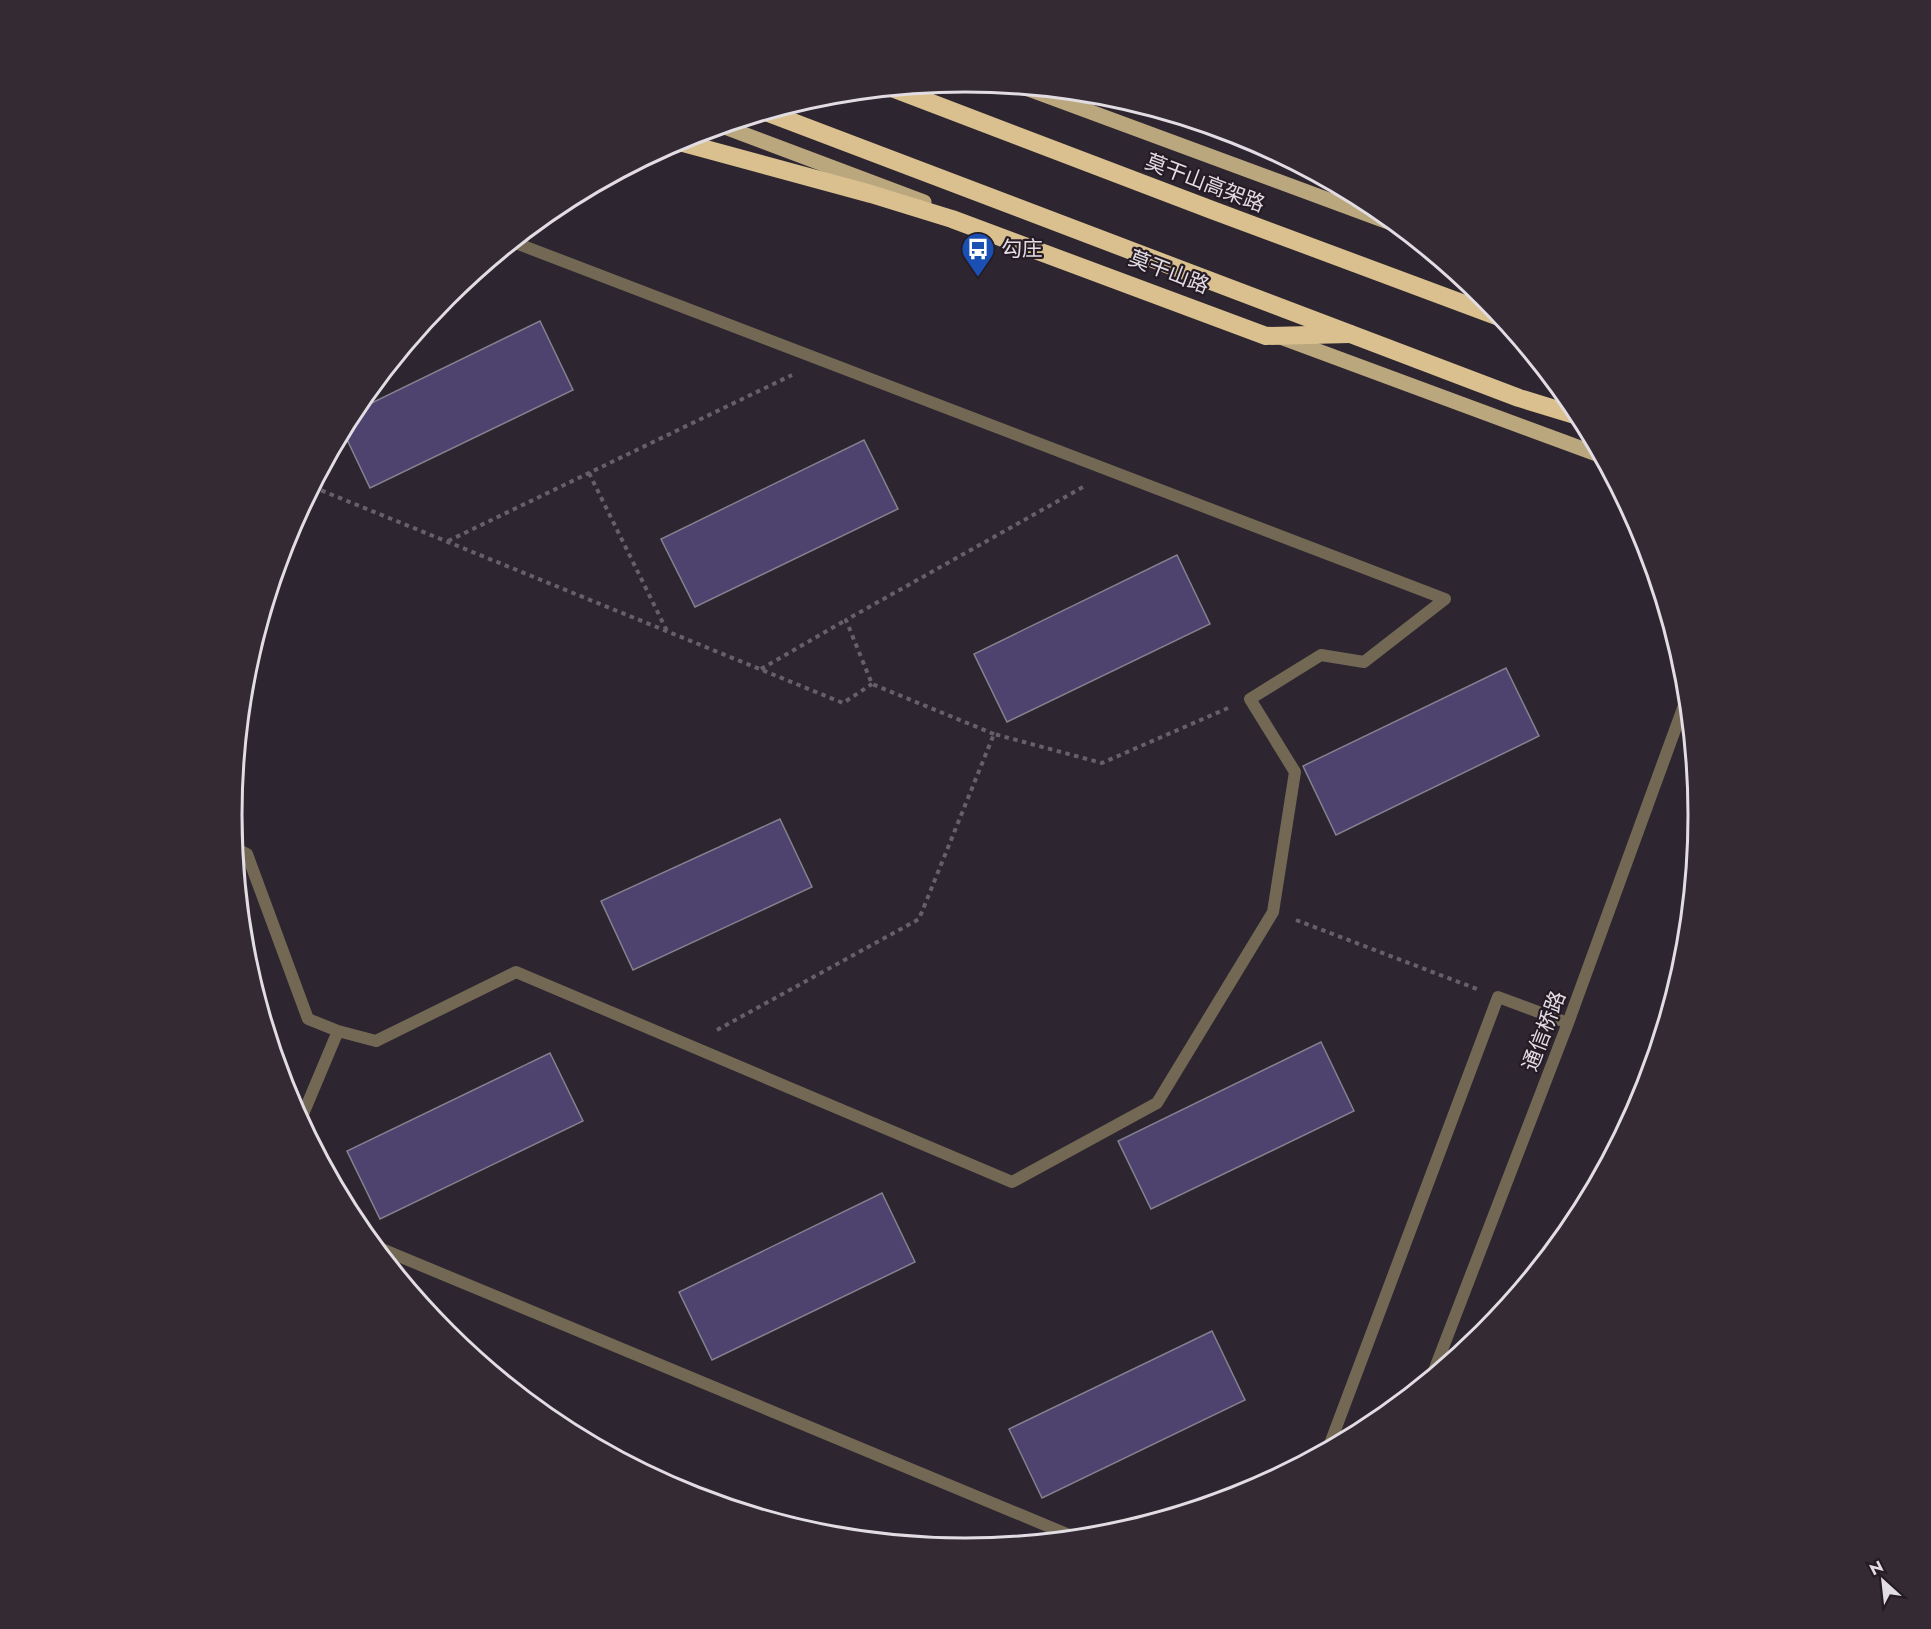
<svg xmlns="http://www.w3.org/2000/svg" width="1931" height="1629" font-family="Jost,'Noto Sans SC',sans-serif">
	<rect width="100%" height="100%" fill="#2d252f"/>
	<!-- building -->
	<path fill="#4d436e" stroke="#848290" stroke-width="1.5" d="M540 321 573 390 370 488 343 431 353 412Z
		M864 440 898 509 695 607 661 539Z
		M1177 555 1210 624 1007 722 974 654Z
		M1506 668 1539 736 1336 835 1303 766Z
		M780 819 812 887 633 970 601 901Z
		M1321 1042 1354 1111 1151 1209 1118 1141Z
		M550 1053 583 1121 380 1219 347 1151Z
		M882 1193 915 1262 712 1360 679 1292Z
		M1212 1331 1245 1400 1042 1498 1009 1429Z"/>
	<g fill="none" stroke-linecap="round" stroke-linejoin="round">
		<!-- path -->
		<path stroke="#676069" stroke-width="4" stroke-dasharray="4.5 4.5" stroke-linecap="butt" d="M589 473 667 631
			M313 487 843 703 872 684
			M448 541 792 375
			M761 669 846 620
			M994 734 872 684 846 620 1083 487
			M1296 920 1477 989
			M717 1030 919 919 994 734 1102 763 1228 708"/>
		<!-- street -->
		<path stroke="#726854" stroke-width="12" d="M235 848 247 854 308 1019 338 1031 376 1041 516 972 1012 1182 1157 1103 1273 912 1295 772 1250 699 1321 655 1364 662 1445 599 513 242
			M301 1119 338 1031
			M377 1247 1074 1537
			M1432 1376 1568 1023 1687 697
			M1328 1449 1498 997 1568 1023
			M641 1469 730 1506"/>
		<!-- primary -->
		<path stroke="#bba77e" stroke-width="15" d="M1023 87 1399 226
			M722 126 924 202
			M1283 338 1602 456"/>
		<!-- highway -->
		<path stroke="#d9c08e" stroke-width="18" d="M892 88 1212 210 1502 318
			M766 112 1519 398 1581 417"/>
		<!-- highway-bridge -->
		<path stroke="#d9c08e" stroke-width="18" d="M676 141 871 194 952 219 1266 336 1350 334"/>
	</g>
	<!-- icons -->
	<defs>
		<g id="bus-pin" transform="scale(1.725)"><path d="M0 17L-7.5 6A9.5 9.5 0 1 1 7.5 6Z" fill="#1a4fb4" stroke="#241b25"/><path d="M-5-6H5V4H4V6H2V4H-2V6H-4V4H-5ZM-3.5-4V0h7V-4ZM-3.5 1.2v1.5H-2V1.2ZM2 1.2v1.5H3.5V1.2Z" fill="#fff"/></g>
	</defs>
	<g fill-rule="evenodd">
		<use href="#bus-pin" x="978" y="249"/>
	</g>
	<g text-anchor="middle" stroke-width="4.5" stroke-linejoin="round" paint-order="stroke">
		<!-- street labels -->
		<g font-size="21" fill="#e2dce3" stroke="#241b25">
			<text transform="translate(1205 183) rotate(21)" y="7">莫干山高架路</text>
			<text transform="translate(1169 272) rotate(21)" y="7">莫干山路</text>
			<text transform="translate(1544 1031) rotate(-69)" y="7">通信桥路</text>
		</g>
		<!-- poi labels -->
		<g font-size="21" fill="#e2dce3" stroke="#241b25" text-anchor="start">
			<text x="1001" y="256">勾庄</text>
		</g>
	</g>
	<!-- crop -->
	<path d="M0 0H1931V1629H0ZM242 815a723 723 0 1 1 1446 0a723 723 0 1 1-1446 0Z" fill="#332a34" fill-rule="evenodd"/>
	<path fill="none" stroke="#e2dce3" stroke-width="3" d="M242 815a723 723 0 1 1 1446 0a723 723 0 1 1-1446 0Z"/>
	<!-- north arrow -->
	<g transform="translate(1883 1581) rotate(333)" stroke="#241b25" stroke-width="4.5" paint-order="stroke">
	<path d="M0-4.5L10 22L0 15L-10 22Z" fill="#e2dce3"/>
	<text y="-9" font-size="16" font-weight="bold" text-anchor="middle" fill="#e2dce3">N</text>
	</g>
</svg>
